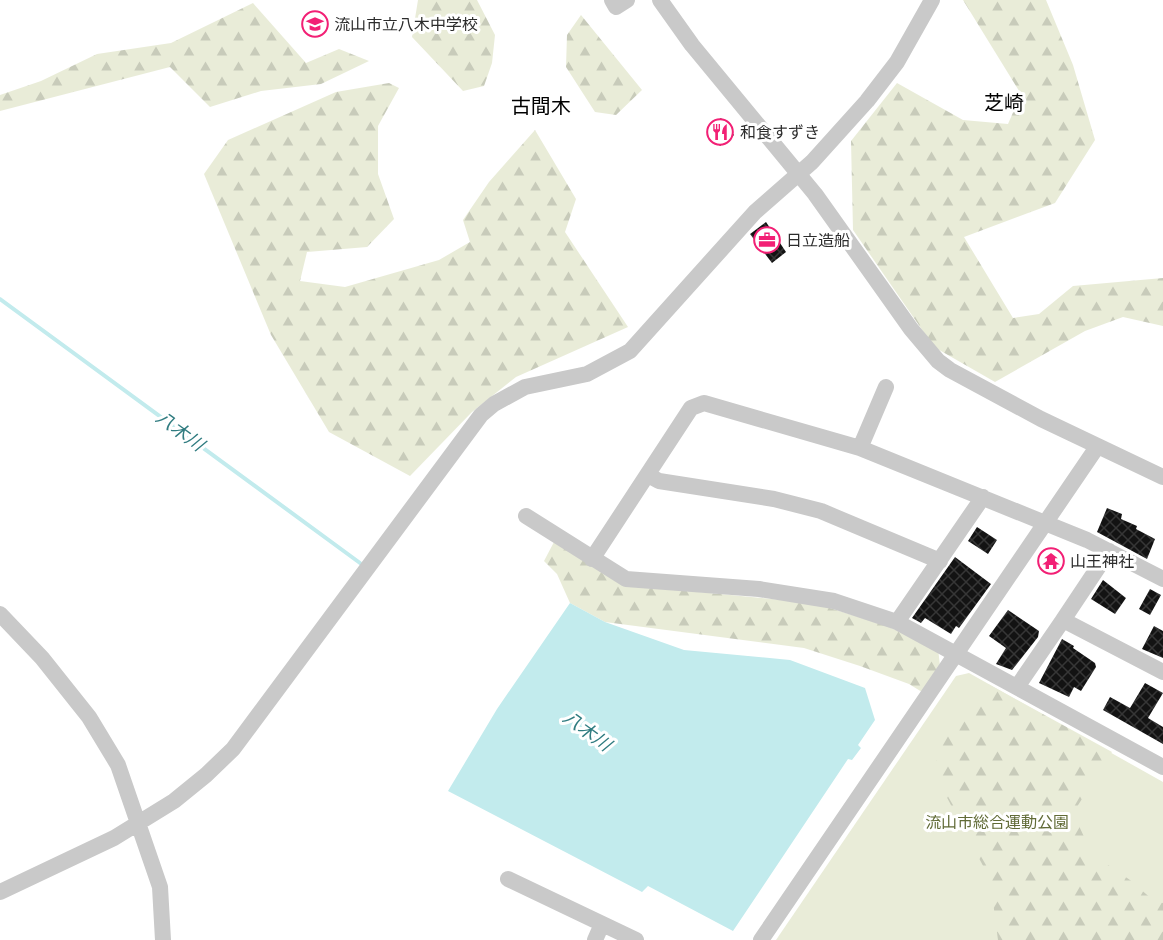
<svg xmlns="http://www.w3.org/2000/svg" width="1163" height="940" font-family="Helvetica,'Noto Sans JP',sans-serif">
	<defs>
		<pattern id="forest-firs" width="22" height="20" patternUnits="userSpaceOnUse" patternTransform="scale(1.5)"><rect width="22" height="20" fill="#e9ecd8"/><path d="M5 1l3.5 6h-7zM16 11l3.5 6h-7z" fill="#c8cbba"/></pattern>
		<pattern id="building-cross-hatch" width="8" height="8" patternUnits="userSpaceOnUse" patternTransform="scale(1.5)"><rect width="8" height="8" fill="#131313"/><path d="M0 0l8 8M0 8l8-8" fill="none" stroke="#363636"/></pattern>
	</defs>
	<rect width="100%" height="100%" fill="#fff"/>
	<!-- green -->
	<path fill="#e9ecd8" d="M969 673 1163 782V940H776L956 676Z"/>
	<!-- forest -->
	<path fill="url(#forest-firs)" d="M418 0H477L495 35 492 63 484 86 463 91 412 37Z
		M963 0H1046L1073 65 1095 140 1055 203 964 237 1013 318 1039 314 1073 286 1163 278V326L1123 317 1085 331 995 382 934 347 853 230 851 141 897 83 963 120 1008 124 1021 94Z
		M253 3 306 63 339 49 369 61 321 84 261 91 210 107 170 67 0 111V95L41 81 97 54 171 43Z
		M581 15 642 90 616 115 595 112 566 67 567 35Z
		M389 83 399 88 378 126V174L394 219 367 247 307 252 300 281 345 287 439 260 470 242 463 220 489 182 535 130 576 199 565 232 628 327 516 377 472 412 410 476 329 432 271 335 204 174 228 140 336 92Z
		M554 542 627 585 814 603 884 625 938 648 940 666 922 692 909 684 860 666 804 648 605 622 570 603 557 574 544 561Z
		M988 684 1112 752 1073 813 1092 854 1130 880 1154 901 1163 903V940H998L990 879 933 771 944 739 969 717Z"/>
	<!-- water -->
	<path fill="#c2ebed" d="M570 603 605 622 684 650 790 660 865 688 875 720 858 745 861 748 852 760 848 759 733 931 648 886 642 892 448 791 497 709Z"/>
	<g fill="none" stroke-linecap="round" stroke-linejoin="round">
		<!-- stream -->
		<path stroke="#c2ebed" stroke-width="4" d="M0 299 360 563"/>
	</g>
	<!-- building -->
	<path fill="url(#building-cross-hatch)" d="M721 118 734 135 720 146 707 129Z
		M766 222 786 252 772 263 750 234Z
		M1107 508 1122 514 1121 519 1137 526 1136 529 1155 539 1147 559 1097 532Z
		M977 527 997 540 988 554 968 541Z
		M955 557 991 584 959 628 956 626 951 634 925 618 921 623 912 618Z
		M1103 580 1126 598 1115 614 1091 599Z
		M1150 589 1161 595 1150 615 1139 609Z
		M1008 610 1039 631 1038 637 1012 670 996 664 1006 648 989 636Z
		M1154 626 1163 631V658L1142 649Z
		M1062 639 1074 646 1073 648 1095 663 1096 667 1081 691 1074 687 1069 697 1039 683Z
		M1145 683 1163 693 1148 718 1163 727V744L1103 710 1110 697 1130 708Z"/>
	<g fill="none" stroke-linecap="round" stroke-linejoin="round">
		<!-- minor -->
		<path stroke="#c9c9c9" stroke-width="16" d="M612 0 616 7 627 0
			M660 0 692 45 815 194 911 329 938 361 950 370 1041 419 1163 477
			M886 387 860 448 1087 540 1163 579
			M648 475 659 481 774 499 821 511 940 561
			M526 516 626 579 759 589 834 601 897 622 1163 767
			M592 559 691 408 704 403 860 448
			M0 614 42 658 89 717 118 765 160 887 163 940
			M1063 620 1109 551
			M897 622 983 497
			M1017 687 1063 620 1163 672
			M508 879 636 940
			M0 892 114 838 174 801 206 775 233 749 481 415 494 404 525 387 587 374 630 351 755 212 812 162 867 101 897 62 932 0
			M595 940 602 924
			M761 940 1097 447"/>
	</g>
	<!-- icons -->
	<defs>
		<g id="school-ring" transform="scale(1.35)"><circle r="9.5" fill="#fff" stroke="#f22075" stroke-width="1.5"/><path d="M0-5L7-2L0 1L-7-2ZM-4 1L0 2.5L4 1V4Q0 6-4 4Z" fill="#f22075"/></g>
		<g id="restaurant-ring" transform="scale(1.35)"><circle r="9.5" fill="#fff" stroke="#f22075" stroke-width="1.5"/><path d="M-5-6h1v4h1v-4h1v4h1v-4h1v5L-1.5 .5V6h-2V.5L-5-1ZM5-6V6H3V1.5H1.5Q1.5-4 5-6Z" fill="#f22075"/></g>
		<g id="office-ring" transform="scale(1.35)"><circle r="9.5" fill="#fff" stroke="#f22075" stroke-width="1.5"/><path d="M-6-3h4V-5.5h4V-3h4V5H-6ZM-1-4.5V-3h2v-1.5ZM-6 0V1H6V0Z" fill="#f22075"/></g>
		<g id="temple-ring" transform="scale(1.35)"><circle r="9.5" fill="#fff" stroke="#f22075" stroke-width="1.5"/><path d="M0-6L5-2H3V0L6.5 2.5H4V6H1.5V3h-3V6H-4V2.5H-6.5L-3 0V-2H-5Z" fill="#f22075"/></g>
	</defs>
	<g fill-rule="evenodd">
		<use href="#school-ring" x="315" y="24"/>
		<use href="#restaurant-ring" x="720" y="132"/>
		<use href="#office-ring" x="767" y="240"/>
		<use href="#temple-ring" x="1051" y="561"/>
	</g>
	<g text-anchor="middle" stroke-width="6" stroke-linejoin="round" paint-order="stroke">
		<!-- poi labels -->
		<g font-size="16" fill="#2c2c2c" stroke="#fff" text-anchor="start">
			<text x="334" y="30">流山市立八木中学校</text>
			<text x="740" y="138">和食すずき</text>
			<text x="786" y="246">日立造船</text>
			<text x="1070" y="567">山王神社</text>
		</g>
		<!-- park labels -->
		<g font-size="16" fill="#616b37" stroke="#fff">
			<text x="997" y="828">流山市総合運動公園</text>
		</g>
		<!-- water labels -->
		<g font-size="18" font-style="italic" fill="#307c80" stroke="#fff">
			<text transform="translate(180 431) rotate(36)" y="6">八木川</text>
			<text transform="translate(587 731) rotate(36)" y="6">八木川</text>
		</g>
		<!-- quarter labels -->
		<g font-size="20" fill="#000" stroke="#fff">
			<text x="1004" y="110">芝崎</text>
			<text x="541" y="113">古間木</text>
		</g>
	</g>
</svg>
